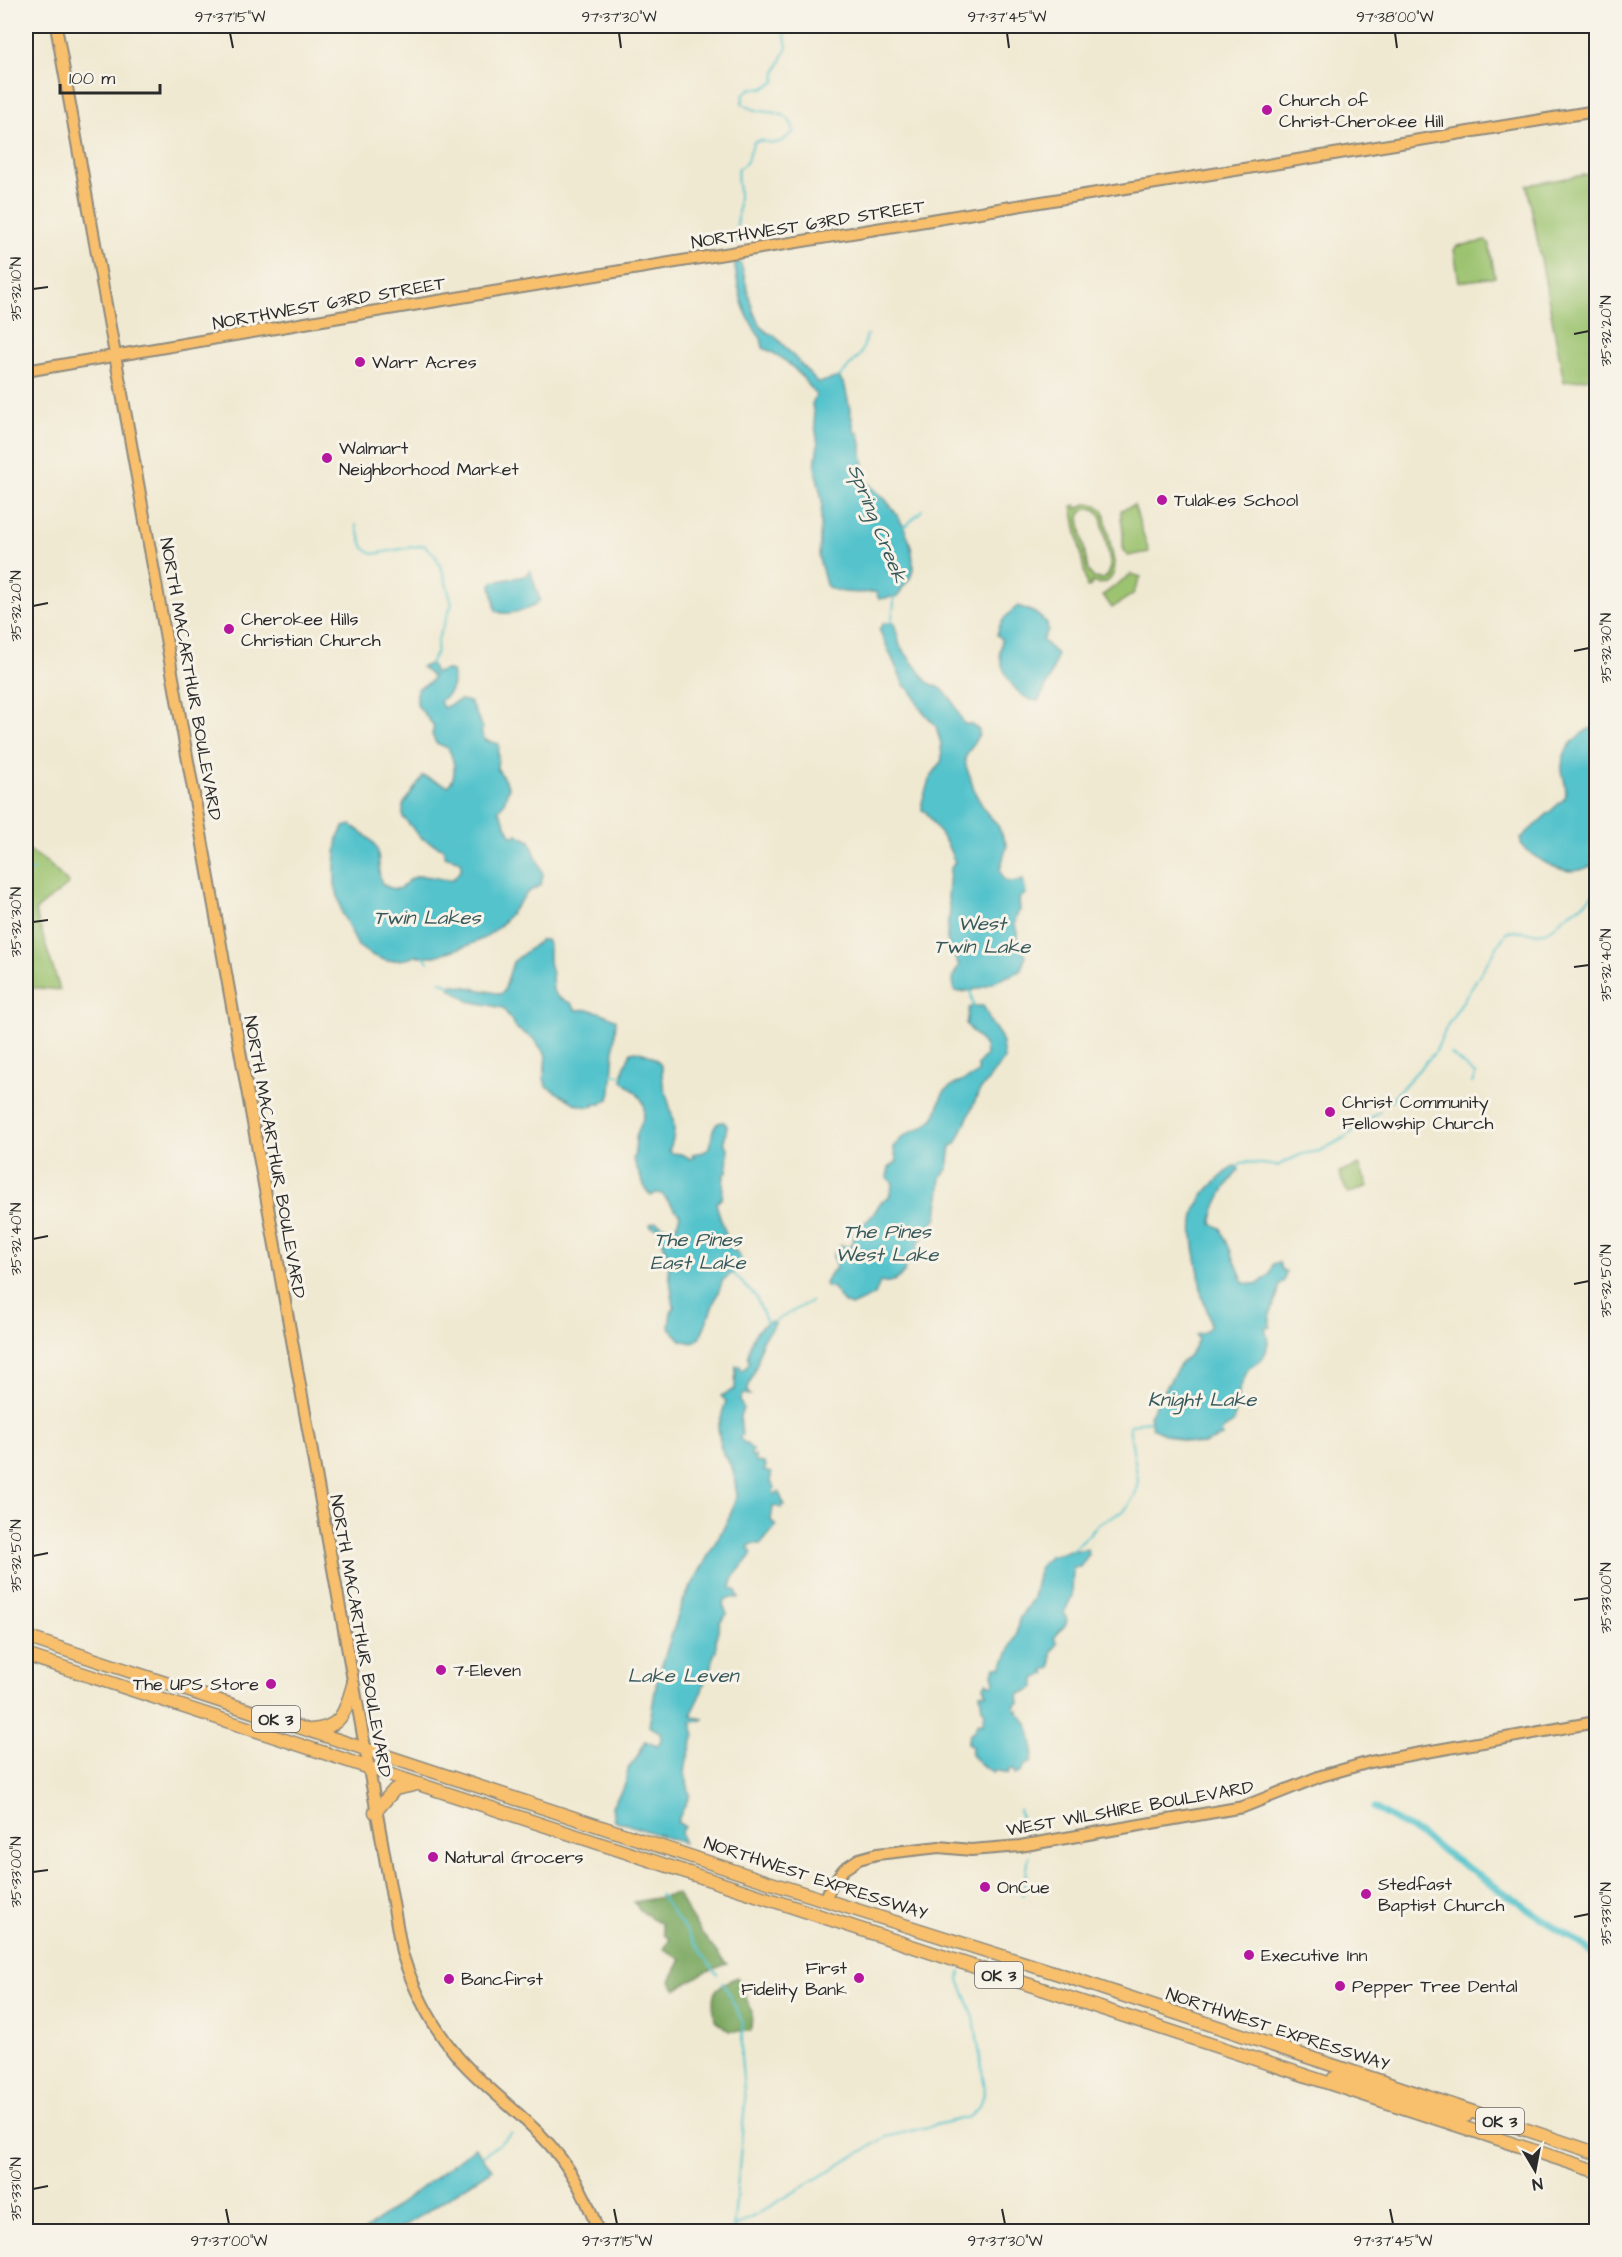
<svg xmlns="http://www.w3.org/2000/svg" width="1622" height="2257" font-family="'Architects Daughter',sans-serif">
	<rect width="100%" height="100%" fill="#f7f3e8"/>
	<filter id="ink" filterUnits="userSpaceOnUse"><feTurbulence type="fractalNoise" baseFrequency=".0167" numOctaves="2"/><feDisplacementMap in="SourceGraphic" scale="12" xChannelSelector="R" yChannelSelector="G"/><feConvolveMatrix kernelMatrix="1 2 1 2 8 2 1 2 1" color-interpolation-filters="sRGB"/></filter>
	<filter id="wash" filterUnits="userSpaceOnUse"><feTurbulence type="fractalNoise" baseFrequency=".008" numOctaves="4" result="noise"/><feDisplacementMap in="SourceGraphic" scale="24" xChannelSelector="R" yChannelSelector="G"/><feGaussianBlur stdDeviation="1.35" result="paint"/><feColorMatrix in="noise" values="0 0 0 0 0 0 0 0 0 0 0 0 0 0 0 0 0 1.4 0 .05"/><feComposite in="paint" operator="in"/></filter>
	<g filter="url(#wash)">
		<rect width="100%" height="100%" fill="#f0e9d2"/>
		<!-- green -->
		<path fill="#9cc36f" stroke="#64774d" stroke-width="1.5" fill-rule="evenodd" d="M1596 173V377L1564 382 1527 185Z
			M1486 241 1489 243 1495 277 1459 282 1454 250 1457 246Z
			M1085 504 1097 505 1104 511 1115 567C1113 581 1104 587 1091 582V586L1087 587 1072 506 1076 505 1077 509ZM1086 509H1095L1101 516 1111 567 1108 575 1103 579 1094 578 1088 571 1079 518 1081 513Z
			M1134 505 1149 552 1128 556C1120 547 1124 544 1123 534 1123 526 1120 519 1121 510Z
			M1131 574 1141 577 1133 594 1112 608 1103 595Z
			M26 848 48 863 69 884 35 911 60 990 26 987Z
			M1359 1165 1368 1186 1348 1194 1339 1173Z"/>
		<!-- forest -->
		<path fill="#7da962" stroke="#546a46" stroke-width="1.5" d="M678 1894C691 1921 707 1942 727 1964L703 1973 676 1990 670 1981 681 1959 664 1949 670 1939 664 1935 661 1923 640 1911 634 1902Z
			M737 1977 752 2012 751 2031H729L715 2020C711 1992 711 1989 737 1977Z"/>
		<!-- water -->
		<path fill="#55c3cc" stroke="#40777c" stroke-width="1.5" d="M740 262C748 280 750 331 774 335L818 383 839 377 845 386 854 429 856 433H859C862 447 863 465 866 479 868 487 880 493 885 499 901 518 914 542 913 567 912 583 901 584 899 596L879 599 876 592C863 593 835 595 826 585L819 558 822 500 815 467 818 444 812 404 816 395C802 375 786 357 763 348L761 338C756 334 745 311 743 305 741 300 734 266 735 263Z
			M530 570 540 600C531 609 509 617 496 611L491 585 493 582 525 576Z
			M1018 606 1035 613 1047 623 1048 630 1042 640 1057 654C1053 672 1048 686 1038 701 1017 700 1003 674 1000 656 999 649 1003 645 1001 638L997 635C999 622 1007 614 1018 606Z
			M884 623H894L900 646 927 682 942 689 952 700 964 724H970L979 730V734L965 758 966 766 976 795 986 812 997 824 1007 845 1000 870 1004 880 1010 882 1023 880 1026 893 1019 899 1020 910 1016 916 1015 924 1019 942 1026 956 1020 971 978 989 961 992 954 991 953 977 959 965 951 952 947 939 948 920 950 914 948 897 950 870 955 862 947 844 926 812 922 810V802L929 780 942 760 941 744 936 726 920 708 912 692 904 685 879 629Z
			M431 664 435 673 447 670 452 671C455 685 452 693 440 701L443 708 460 700 470 702 483 728 481 732 485 740 499 744 497 768 509 787 503 805 498 810C505 819 506 829 513 837L517 834 530 841 543 874 541 885 528 892 500 926 484 938 469 945 435 956H415L407 959 387 961 371 955 358 946 342 913 335 884V864L338 837 344 827 351 825C361 832 377 841 378 854 380 866 377 872 382 884 406 898 400 879 419 876 429 875 441 880 452 880L461 870V861L444 856V849L421 838 403 817V805L423 776 448 786C458 776 454 759 448 748L436 743 432 735 434 726 417 705V689L430 682 433 677 421 667Z
			M1596 726V864C1589 867 1581 871 1573 871 1556 871 1533 857 1521 845V838L1565 798C1568 788 1563 779 1562 769 1561 748 1579 733 1596 726Z
			M541 940H546L549 946V962L552 974 553 991 559 998 571 1003 576 1010C592 1008 604 1013 616 1020L611 1092 609 1099 601 1104H594V1106L588 1107 576 1104 546 1086 544 1078 546 1055 534 1039 517 1029 503 1008 469 1001 450 988 451 984 501 994 504 991 513 962Z
			M975 1006H983L988 1014 989 1020 1001 1037 1004 1059 979 1092 956 1144 951 1146 948 1168 941 1177 937 1218 917 1245 918 1255 914 1262 906 1266 905 1272C897 1280 891 1284 880 1282L875 1295 851 1306 844 1303 832 1287H827L825 1284 829 1275 836 1268 833 1255 841 1245 849 1247 853 1244C851 1230 862 1226 870 1218 879 1209 876 1203 889 1197L893 1183 887 1177 889 1168 897 1161 893 1147C897 1144 899 1140 903 1137 912 1129 927 1129 934 1117 940 1109 938 1099 945 1091 955 1081 968 1081 978 1073V1064L986 1055 985 1046 966 1024 969 1008Z
			M636 1051C645 1054 653 1054 660 1064 664 1070 661 1075 663 1082 668 1105 681 1127 669 1150L671 1153 682 1154 691 1159 694 1157 692 1154 704 1152 710 1147C713 1136 710 1122 724 1122L727 1126 724 1142 728 1148 727 1172 724 1174 722 1198 716 1203C720 1219 726 1232 730 1248L737 1252 744 1265 723 1280 700 1338 692 1343 681 1340 669 1327 671 1312 674 1307 666 1252 658 1228 651 1227 650 1224 656 1222 665 1227 677 1225 680 1215 662 1194 656 1193 651 1196C643 1189 639 1171 633 1159 637 1151 634 1140 638 1131 650 1106 645 1098 622 1081L624 1068 631 1052Z
			M1234 1166 1238 1167 1239 1170C1227 1183 1212 1207 1212 1224L1221 1228C1225 1240 1243 1276 1243 1283L1258 1284 1270 1274 1273 1264 1279 1262 1281 1269 1286 1272 1284 1281 1279 1285C1279 1302 1268 1308 1270 1327H1265L1268 1342 1266 1352 1260 1361 1248 1369 1239 1391 1238 1403 1233 1423 1221 1431 1223 1437C1215 1438 1211 1442 1204 1444 1195 1447 1161 1433 1152 1428L1150 1414 1181 1363 1191 1353 1198 1340 1196 1335 1203 1333 1210 1327C1211 1315 1205 1307 1202 1296 1200 1287 1200 1277 1198 1268 1187 1215 1190 1201 1234 1166Z
			M771 1321 775 1324 762 1340 758 1360 747 1391 750 1395 743 1394 740 1400 743 1409 740 1416 742 1435 739 1438 753 1450 750 1455 751 1457 755 1456V1462L764 1463 766 1466 764 1471 771 1473V1482L775 1487 773 1492 774 1494 779 1492 784 1505 781 1508 776 1506 773 1507 771 1520 776 1526 761 1544H752L748 1547 752 1554 734 1576 731 1588 736 1590 739 1598 731 1597 724 1600 723 1605 727 1614 720 1622 716 1638V1651L713 1657 710 1671 707 1674 700 1697 692 1713 693 1717 703 1719 700 1721 691 1722 695 1735 687 1760 685 1773 690 1795 677 1822 685 1827 681 1831 683 1843 614 1820 612 1806 625 1785 628 1769 638 1756 645 1741 657 1746 661 1740 660 1732 649 1726 657 1680 682 1603 729 1518 737 1495 733 1470 721 1448 718 1427 726 1401 721 1396 735 1389 736 1366H740L741 1370H743L749 1364C747 1346 753 1328 771 1321Z
			M1087 1549 1088 1555 1080 1567H1073L1072 1596 1064 1613 1067 1620 1065 1625 1054 1638 1057 1643 1051 1654V1668L1044 1670 1046 1674 1035 1679V1687L1018 1695 1019 1703 1015 1704V1710H1019L1018 1713C1031 1723 1036 1747 1031 1763L1026 1764 1020 1773 1015 1774 1014 1769 1008 1770 1009 1774 996 1770 994 1772C985 1769 978 1762 971 1755L972 1747 967 1743 970 1733 974 1731 978 1722 983 1724 985 1712 982 1708 980 1693 987 1694 984 1686 987 1682 992 1685 995 1681 993 1674 995 1667H1002L1016 1635 1019 1619 1033 1598 1040 1566 1050 1556 1070 1551Z
			M475 2147 492 2169 397 2231H364Z"/>
		<g fill="none" stroke-linecap="round" stroke-linejoin="round">
			<!-- stream -->
			<path stroke="#55c3cc" stroke-width="2" d="M735 243C737 227 739 210 739 194 739 185 736 178 738 169L746 163 754 142C763 138 767 144 775 143 782 143 788 136 794 132 789 103 760 119 742 103L744 94 751 88 762 89 775 82 776 72 787 47 783 26
				M839 377 861 354 867 335
				M356 525 364 548 373 554 424 545 435 555 443 572 452 604 438 639 436 654 430 663 431 667
				M902 527 908 524 922 510
				M891 625 894 604 893 595
				M26 861 27 859
				M26 870 33 871
				M424 955 428 962
				M26 970 27 983
				M440 981 453 987
				M970 988 974 1009
				M1451 1054 1473 1073
				M612 1074 624 1076
				M1472 1083 1476 1074H1474
				M1389 1102 1436 1051 1447 1026 1506 933C1516 928 1526 935 1538 933 1557 931 1555 922 1568 914 1580 906 1588 902 1596 890
				M1238 1167 1241 1163 1247 1162 1277 1166 1302 1154 1320 1151 1344 1138 1380 1111
				M732 1272 756 1297 767 1323
				M772 1323 811 1301
				M1071 1552 1100 1523 1125 1510 1135 1495 1138 1480 1129 1426 1140 1422 1150 1421
				M1019 1810 1025 1832
				M660 1895 717 1974
				M1023 1895 1029 1856
				M723 1982 743 2023 741 2056 745 2103 733 2232
				M481 2158 512 2133
				M734 2228 886 2137 969 2117 980 2106 985 2090 974 2017 959 1980 960 1972"/>
			<!-- canal -->
			<path stroke="#55c3cc" stroke-width="7" d="M1374 1808 1411 1829 1596 1955"/>
		</g>
	</g>
	<g filter="url(#ink)">
		<g fill="none" stroke-linecap="round" stroke-linejoin="round">
			<!-- major casing -->
			<g stroke="#8e8a7e" stroke-width="14">
				<path id="major" d="M56 26 402 1953C414 1991 431 2025 457 2056 478 2081 504 2100 527 2122 561 2152 585 2189 598 2232
					M26 371 340 317 1596 111
					M825 1900 832 1884 844 1869 859 1859 877 1854 939 1847 971 1850 1020 1846 1243 1807 1321 1776 1370 1762 1596 1722"/>
			</g>
			<!-- highway casing -->
			<g stroke="#8e8a7e" stroke-width="15">
				<path id="highway" d="M26 1637 768 1882 1059 1974 1596 2153
					M26 1655 1596 2171
					M311 1730C342 1728 345 1712 353 1685
					M375 1812 395 1789 414 1785
					M1334 2078C1379 2085 1421 2109 1466 2116"/>
			</g>
			<!-- major -->
			<use href="#major" stroke="#f8bf6c" stroke-width="10"/>
			<!-- highway -->
			<use href="#highway" stroke="#f8bf6c" stroke-width="12"/>
		</g>
	</g>
	<!-- ticks -->
	<path fill="none" stroke="#2b2b2b" stroke-width="2" d="M230 33 233 48M619 33 621 48M1007 33 1009 48M1395 33 1397 48M33 289 48 287M1574 334 1589 331M33 606 48 603M1574 651 1589 648M33 922 48 920M1574 967 1589 965M33 1239 48 1236M1574 1284 1589 1281M33 1556 48 1553M1574 1600 1589 1598M33 1872 48 1870M1574 1917 1589 1914M33 2189 48 2186M226 2209 229 2224M614 2209 617 2224M1002 2209 1005 2224M1390 2209 1393 2224"/>
	<!-- markers -->
	<g fill="#b5179e" stroke="#f7f3e8" stroke-width="2">
		<circle cx="1267" cy="110" r="6"/>
		<circle cx="360" cy="362" r="6"/>
		<circle cx="327" cy="458" r="6"/>
		<circle cx="1162" cy="500" r="6"/>
		<circle cx="229" cy="629" r="6"/>
		<circle cx="1330" cy="1112" r="6"/>
		<circle cx="441" cy="1670" r="6"/>
		<circle cx="271" cy="1684" r="6"/>
		<circle cx="433" cy="1857" r="6"/>
		<circle cx="985" cy="1887" r="6"/>
		<circle cx="1366" cy="1894" r="6"/>
		<circle cx="1249" cy="1955" r="6"/>
		<circle cx="859" cy="1978" r="6"/>
		<circle cx="449" cy="1979" r="6"/>
		<circle cx="1340" cy="1986" r="6"/>
	</g>
	<g text-anchor="middle" stroke-width="6" stroke-linejoin="round" paint-order="stroke">
		<!-- shield labels -->
		<g fill="#f7f3e8" stroke="#686764" stroke-width="1.5">
			<rect x="252" y="1706" width="48" height="26" rx="4.5"/>
			<rect x="975" y="1962" width="48" height="26" rx="4.5"/>
			<rect x="1476" y="2108" width="48" height="26" rx="4.5"/>
		</g>
		<g font-size="16" font-weight="bold" fill="#2b2b2b">
			<text x="276" y="1725">OK 3</text>
			<text x="999" y="1981">OK 3</text>
			<text x="1500" y="2127">OK 3</text>
		</g>
		<!-- poi labels -->
		<g font-size="18" fill="#2b2b2b" stroke="#f7f3e8" text-anchor="start">
			<text x="1279" y="106">Church of<tspan x="1279" dy="21">Christ-Cherokee Hill</tspan></text>
			<text x="372" y="368">Warr Acres</text>
			<text x="339" y="454">Walmart<tspan x="339" dy="21">Neighborhood Market</tspan></text>
			<text x="1174" y="506">Tulakes School</text>
			<text x="241" y="625">Cherokee Hills<tspan x="241" dy="21">Christian Church</tspan></text>
			<text x="1342" y="1108">Christ Community<tspan x="1342" dy="21">Fellowship Church</tspan></text>
			<text x="453" y="1676">7-Eleven</text>
			<text x="259" y="1690" text-anchor="end">The UPS Store</text>
			<text x="445" y="1863">Natural Grocers</text>
			<text x="1378" y="1890">Stedfast<tspan x="1378" dy="21">Baptist Church</tspan></text>
			<text x="997" y="1893">OnCue</text>
			<text x="1261" y="1961">Executive Inn</text>
			<text x="847" y="1974" text-anchor="end">First<tspan x="847" dy="21">Fidelity Bank</tspan></text>
			<text x="461" y="1985">Bancfirst</text>
			<text x="1352" y="1992">Pepper Tree Dental</text>
		</g>
		<!-- street labels -->
		<g font-size="18" fill="#2b2b2b" stroke="#f7f3e8">
			<text transform="translate(808 224) rotate(-9)" y="6">NORTHWEST 63RD STREET</text>
			<text transform="translate(329 303) rotate(-10)" y="6">NORTHWEST 63RD STREET</text>
			<text transform="translate(191 679) rotate(80)" y="6">NORTH MACARTHUR BOULEVARD</text>
			<text transform="translate(275 1157) rotate(80)" y="6">NORTH MACARTHUR BOULEVARD</text>
			<text transform="translate(361 1636) rotate(80)" y="6">NORTH MACARTHUR BOULEVARD</text>
			<text transform="translate(1130 1808) rotate(-10)" y="6">WEST WILSHIRE BOULEVARD</text>
			<text transform="translate(816 1878) rotate(18)" y="6">NORTHWEST EXPRESSWAY</text>
			<text transform="translate(1278 2029) rotate(18)" y="6">NORTHWEST EXPRESSWAY</text>
		</g>
		<!-- water labels -->
		<g font-size="20" font-style="italic" fill="#38595b" stroke="#f7f3e8">
			<text transform="translate(878 523) rotate(68)" y="7">Spring Creek</text>
			<text x="427" y="924">Twin Lakes</text>
			<text x="982" y="930">West<tspan x="982" dy="23">Twin Lake</tspan></text>
			<text x="887" y="1238">The Pines<tspan x="887" dy="23">West Lake</tspan></text>
			<text x="698" y="1246">The Pines<tspan x="698" dy="23">East Lake</tspan></text>
			<text x="1202" y="1406">Knight Lake</text>
			<text x="683" y="1682">Lake Leven</text>
		</g>
	</g>
	<!-- margin -->
	<rect width="1622" height="2257" fill="none" stroke="#f7f3e8" stroke-width="66"/>
	<!-- north arrow -->
	<g transform="translate(1535 2170) rotate(170)" stroke="#f7f3e8" stroke-width="4.5" paint-order="stroke">
	<path d="M0-4.5L10 22L0 15L-10 22Z" fill="#2b2b2b"/>
	<text y="-9" font-size="16" font-weight="bold" text-anchor="middle" fill="#2b2b2b">N</text>
	</g>
	<!-- scale -->
	<path d="M60 84v9h100v-9" fill="none" stroke="#2b2b2b" stroke-width="3"/>
	<text x="69" y="84" font-size="18" fill="#2b2b2b" stroke="#f7f3e8" stroke-width="4.5" paint-order="stroke">100 m</text>
	<rect x="33" y="33" width="1556" height="2191" fill="none" stroke="#2b2b2b" stroke-width="2"/>
	<g font-size="15" text-anchor="middle" fill="#2b2b2b">
		<text x="230" y="22">97°37'15"W</text>
		<text x="619" y="22">97°37'30"W</text>
		<text x="1007" y="22">97°37'45"W</text>
		<text x="1395" y="22">97°38'00"W</text>
		<text transform="translate(16 289) rotate(-90)" y="5">35°32'10"N</text>
		<text transform="translate(1606 331) rotate(-90)" y="5">35°32'20"N</text>
		<text transform="translate(16 606) rotate(-90)" y="5">35°32'20"N</text>
		<text transform="translate(1606 648) rotate(-90)" y="5">35°32'30"N</text>
		<text transform="translate(16 922) rotate(-90)" y="5">35°32'30"N</text>
		<text transform="translate(1606 965) rotate(-90)" y="5">35°32'40"N</text>
		<text transform="translate(16 1239) rotate(-90)" y="5">35°32'40"N</text>
		<text transform="translate(1606 1281) rotate(-90)" y="5">35°32'50"N</text>
		<text transform="translate(16 1556) rotate(-90)" y="5">35°32'50"N</text>
		<text transform="translate(1606 1598) rotate(-90)" y="5">35°33'00"N</text>
		<text transform="translate(16 1872) rotate(-90)" y="5">35°33'00"N</text>
		<text transform="translate(1606 1914) rotate(-90)" y="5">35°33'10"N</text>
		<text transform="translate(16 2189) rotate(-90)" y="5">35°33'10"N</text>
		<text x="229" y="2246">97°37'00"W</text>
		<text x="617" y="2246">97°37'15"W</text>
		<text x="1005" y="2246">97°37'30"W</text>
		<text x="1393" y="2246">97°37'45"W</text>
	</g>
</svg>
